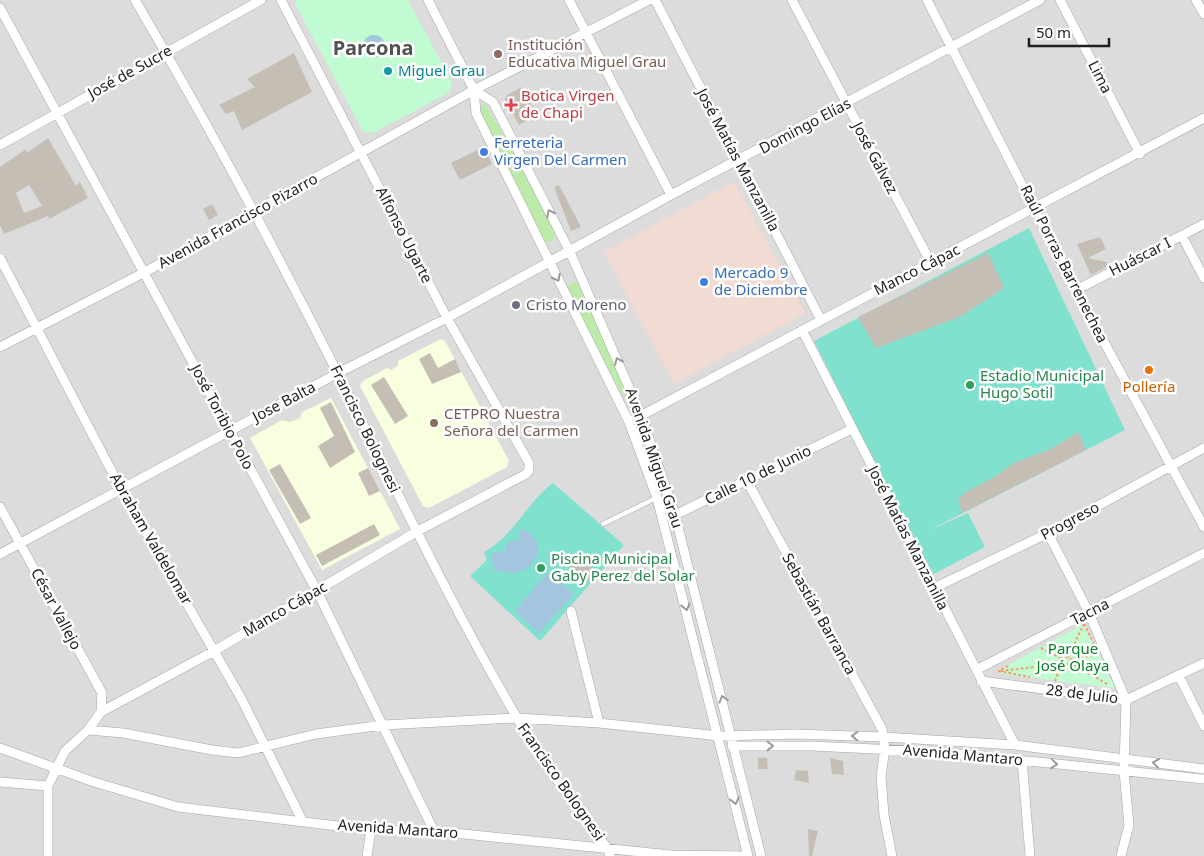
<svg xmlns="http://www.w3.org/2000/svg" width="1204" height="856" font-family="'Noto Sans',sans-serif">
	<rect width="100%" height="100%" fill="#f0eee5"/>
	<!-- residential -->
	<path fill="#dddcdc" d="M0 0H1204V856H0Z"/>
	<!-- commercial -->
	<path fill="#f1dbd3" d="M731 183 736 185 805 313 674 384 604 252Z"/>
	<!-- education -->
	<path fill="#f8ffde" d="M441 339 445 341 509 461 507 467 429 508 423 506 360 386 363 381 387 368 391 370 398 366V361Z
		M331 398 400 529 322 570 250 438 282 420 290 422 300 418 302 412Z"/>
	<!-- grass -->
	<path fill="#bceba9" d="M484 104 487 106 556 232 555 237 550 242 543 241 479 109Z
		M573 282 579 284 628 392V398L621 393 567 287Z"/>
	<!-- park -->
	<path fill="#c1fbd1" d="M296 0H408L452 82 450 92 373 133 363 131 295 4Z
		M1084 624 1115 688 1002 674 999 670Z"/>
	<!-- pitch -->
	<path fill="#81e1cf" d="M1029 228 1125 430 928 531 968 513 985 547 934 574 913 538 814 341Z
		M553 483 624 545 540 641 470 576 487 560 484 552C514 536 527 502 553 483Z"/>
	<!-- water -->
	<path fill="#a4c5de" d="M363 46a11 11 0 1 1 22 0a11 11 0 1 1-22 0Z
		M520 529C554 537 537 585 494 570L491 553 505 551 507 542 519 539Z
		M548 572 574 594 539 633 515 611Z"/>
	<!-- building -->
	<path fill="#c5beb4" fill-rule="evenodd" d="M294 53 312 92 242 130 234 111 226 114 219 105 255 87 247 79Z
		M522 87 537 115 519 125 505 99 507 95Z
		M48 138 76 186 80 182 88 198 49 219 48 216 4 234 0 225V167L26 149 27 153ZM29 185 42 206 24 213 16 193Z
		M484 147 492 164 460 180 451 163Z
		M559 185 581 227 571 231 554 187Z
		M212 204 218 215 209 220 203 209Z
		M1100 237 1106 249 1088 258 1107 262 1108 266 1091 275 1077 244Z
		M988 253 1004 288 960 317 876 348 858 317Z
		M430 353 438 368 455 359 461 372 432 384 419 359Z
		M384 377 408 416 395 424 371 385Z
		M331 402 355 452 330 468 318 446 334 436 320 408Z
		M1078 432 1086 450 962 513 958 499 966 492 998 475 1013 463 1051 449Z
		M280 464 311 518 300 524 269 470Z
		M368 468 380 491 369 496 358 473Z
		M374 524 380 535 322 566 316 555Z
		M579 554 595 571 585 586 578 584 568 571 570 568 569 565Z
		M758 757 767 758 768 769H758Z
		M830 758 843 761 844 775 832 774Z
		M796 770 808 771 809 783 794 780Z
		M808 829 818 831 812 856H809Z"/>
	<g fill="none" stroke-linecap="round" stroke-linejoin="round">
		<!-- service casing -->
		<g stroke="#a6a6a6" stroke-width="5.5">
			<path id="service" d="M603 524 656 498"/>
		</g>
		<!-- minor casing -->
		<g stroke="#a6a6a6" stroke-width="10">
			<path id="minor" d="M135 0C207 122 274 247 338 374 396 489 451 605 516 716 543 763 576 806 608 849L610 856
				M428 0 474 90 476 113 629 422 657 498 748 856
				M569 0 671 195
				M655 0 821 320
				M792 0 931 263
				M927 0 1076 290 1204 527
				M1060 0 1140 154
				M1196 0 1204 14
				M0 8 317 591 434 831
				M474 90 493 102 570 252 641 415 675 515 761 856
				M0 145 261 0
				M1182 236 1204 278
				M0 258 121 489 241 698 302 820
				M1076 290 1204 224
				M802 330 1015 745
				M0 347 145 272 474 90 649 0
				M629 422 1204 118
				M747 481 882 729 885 749 881 776 884 815 892 856
				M0 507 102 693 101 712
				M671 517 852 429
				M1048 533 1089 613 1126 700 1124 771 1129 825 1121 856
				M0 554 338 373 447 318 671 195 1040 0
				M934 588 1048 533 1204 448
				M571 611 599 723
				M976 670 1204 553
				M1179 676 1204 726
				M981 681 1126 700 1204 663
				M88 730 123 733 212 750 238 753 316 734 383 725 517 718 599 723 719 736 796 734 883 737 1015 745 1204 769
				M732 746H811L939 752 1204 779
				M0 748 94 782 178 807 371 830 434 831 671 855 745 856
				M1022 760 1030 856
				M0 782 48 786
				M48 856V786L65 751 88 730 101 712 214 651 416 532 526 474 529 470V463L447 318 281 0
				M367 856 371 830"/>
		</g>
		<!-- path -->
		<path stroke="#fd9668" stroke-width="2" stroke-dasharray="2.5 2.5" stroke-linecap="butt" d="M1084 624 1099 654 1071 659 1068 657Z
			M1041 648 1061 658
			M1068 657 1061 658V665H1067L1071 659
			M1070 663 1109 685
			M1008 666 999 671 1030 677
			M1001 671 1059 664
			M1055 681 1061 665"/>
		<!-- service -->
		<use href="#service" stroke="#fff" stroke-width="4.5"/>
		<!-- minor -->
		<use href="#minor" stroke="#fff" stroke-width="9"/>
	</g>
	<!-- one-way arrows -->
	<defs><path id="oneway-chevron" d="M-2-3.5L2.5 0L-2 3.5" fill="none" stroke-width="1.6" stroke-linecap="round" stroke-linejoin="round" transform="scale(1.25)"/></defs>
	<g stroke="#9a9a9a">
		<use href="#oneway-chevron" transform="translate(550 213) rotate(-117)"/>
		<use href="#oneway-chevron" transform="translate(557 278) rotate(63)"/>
		<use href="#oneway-chevron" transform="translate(618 361) rotate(-114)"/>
		<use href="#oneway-chevron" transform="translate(686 607) rotate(76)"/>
		<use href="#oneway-chevron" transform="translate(723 699) rotate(-105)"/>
		<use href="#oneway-chevron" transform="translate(855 736) rotate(-178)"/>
		<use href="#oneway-chevron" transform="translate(770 746)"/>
		<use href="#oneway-chevron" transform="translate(1156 763) rotate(-173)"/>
		<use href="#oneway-chevron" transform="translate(1054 764) rotate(6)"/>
		<use href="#oneway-chevron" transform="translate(735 801) rotate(76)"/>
	</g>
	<!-- markers -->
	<g fill="#8d6e63" stroke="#fff" stroke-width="2">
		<circle cx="498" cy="54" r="5"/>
		<circle cx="434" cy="423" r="5"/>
	</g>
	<circle fill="#0f9aa8" stroke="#fff" stroke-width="2" cx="388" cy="71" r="5"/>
	<path fill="#e0444e" stroke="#fff" stroke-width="2" d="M508.5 97.5h5v5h5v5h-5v5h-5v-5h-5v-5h5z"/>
	<g fill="#3f7fe0" stroke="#fff" stroke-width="2">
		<circle cx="484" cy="152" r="5"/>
		<circle cx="704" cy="282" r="5"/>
	</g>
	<circle fill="#6b7280" stroke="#fff" stroke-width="2" cx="516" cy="305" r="5"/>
	<circle fill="#e8710a" stroke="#fff" stroke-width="2" cx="1149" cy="370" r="5"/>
	<g fill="#2e9e5b" stroke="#fff" stroke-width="2">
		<circle cx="970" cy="385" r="5"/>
		<circle cx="541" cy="568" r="5"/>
	</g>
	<g text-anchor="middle" stroke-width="5" stroke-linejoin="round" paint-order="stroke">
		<!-- education labels -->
		<g font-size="15" fill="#785e54" stroke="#fff" text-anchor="start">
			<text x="508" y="50">Institución<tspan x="508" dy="17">Educativa Miguel Grau</tspan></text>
			<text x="444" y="419">CETPRO Nuestra<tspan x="444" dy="17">Señora del Carmen</tspan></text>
		</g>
		<!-- culture labels -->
		<g font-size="15" fill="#0d838f" stroke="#fff" text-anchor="start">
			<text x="398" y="76">Miguel Grau</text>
		</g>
		<!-- street labels -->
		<g font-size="15" fill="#1f1f1f" stroke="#fff">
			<text transform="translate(130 72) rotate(-29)" y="5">José de Sucre</text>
			<text transform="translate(1100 77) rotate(63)" y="5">Lima</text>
			<text transform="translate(805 126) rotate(-28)" y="5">Domingo Elías</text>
			<text transform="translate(875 158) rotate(62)" y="5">José Gálvez</text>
			<text transform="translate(738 160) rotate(62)" y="5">José Matías Manzanilla</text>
			<text transform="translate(238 221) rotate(-29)" y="5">Avenida Francisco Pizarro</text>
			<text transform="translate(404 235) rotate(63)" y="5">Alfonso Ugarte</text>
			<text transform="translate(1140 257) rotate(-27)" y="5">Huáscar I</text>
			<text transform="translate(1064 264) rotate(63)" y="5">Raúl Porras Barrenechea</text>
			<text transform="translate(917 270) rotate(-27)" y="5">Manco Cápac</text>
			<text transform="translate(284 402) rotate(-28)" y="5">Jose Balta</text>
			<text transform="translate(222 417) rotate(62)" y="5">José Toribio Polo</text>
			<text transform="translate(365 429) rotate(64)" y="5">Francisco Bolognesi</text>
			<text transform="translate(654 458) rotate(71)" y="5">Avenida Miguel Grau</text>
			<text transform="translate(758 475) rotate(-26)" y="5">Calle 10 de Junio</text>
			<text transform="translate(1070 521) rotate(-28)" y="5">Progreso</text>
			<text transform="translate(908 538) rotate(63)" y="5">José Matías Manzanilla</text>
			<text transform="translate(151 539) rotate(60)" y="5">Abraham Valdelomar</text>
			<text transform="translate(56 609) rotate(62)" y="5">César Vallejo</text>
			<text transform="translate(285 609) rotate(-30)" y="5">Manco Cápac</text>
			<text transform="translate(1090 612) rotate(-27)" y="5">Tacna</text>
			<text transform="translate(819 614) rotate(61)" y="5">Sebastián Barranca</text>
			<text transform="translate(1082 694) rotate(7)" y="5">28 de Julio</text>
			<text transform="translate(963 755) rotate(5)" y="5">Avenida Mantaro</text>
			<text transform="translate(561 782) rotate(55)" y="5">Francisco Bolognesi</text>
			<text transform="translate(398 829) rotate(4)" y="5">Avenida Mantaro</text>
		</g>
		<!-- health labels -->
		<g font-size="15" fill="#be3a42" stroke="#fff" text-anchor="start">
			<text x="521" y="101">Botica Virgen<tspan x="521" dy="17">de Chapi</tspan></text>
		</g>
		<!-- shop labels -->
		<g font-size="15" fill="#366cbe" stroke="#fff" text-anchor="start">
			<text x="494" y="148">Ferreteria<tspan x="494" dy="17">Virgen Del Carmen</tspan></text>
			<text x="714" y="278">Mercado 9<tspan x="714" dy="17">de Diciembre</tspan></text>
		</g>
		<!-- worship labels -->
		<g font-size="15" fill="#5b616d" stroke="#fff" text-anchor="start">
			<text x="526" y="310">Cristo Moreno</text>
		</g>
		<!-- leisure labels -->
		<g font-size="15" fill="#27864d" stroke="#fff" text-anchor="start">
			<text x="980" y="381">Estadio Municipal<tspan x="980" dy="17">Hugo Sotil</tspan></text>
			<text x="551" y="564">Piscina Municipal<tspan x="551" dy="17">Gaby Perez del Solar</tspan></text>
		</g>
		<!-- food labels -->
		<g font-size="15" fill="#c56008" stroke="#fff">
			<text x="1149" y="392">Pollería</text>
		</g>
		<!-- park labels -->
		<g font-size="15" fill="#09802b" stroke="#fff">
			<text x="1073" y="654">Parque<tspan x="1073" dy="17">José Olaya</tspan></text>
		</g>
		<!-- district labels -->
		<g font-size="20" font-weight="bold" fill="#525252" stroke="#fff">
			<text x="373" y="55">Parcona</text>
		</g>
	</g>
	<!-- scale -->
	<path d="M1029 38v8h80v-8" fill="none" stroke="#1f1f1f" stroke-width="2.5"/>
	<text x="1036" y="38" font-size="15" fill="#1f1f1f" stroke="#ffffff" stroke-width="4" paint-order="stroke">50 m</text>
</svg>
